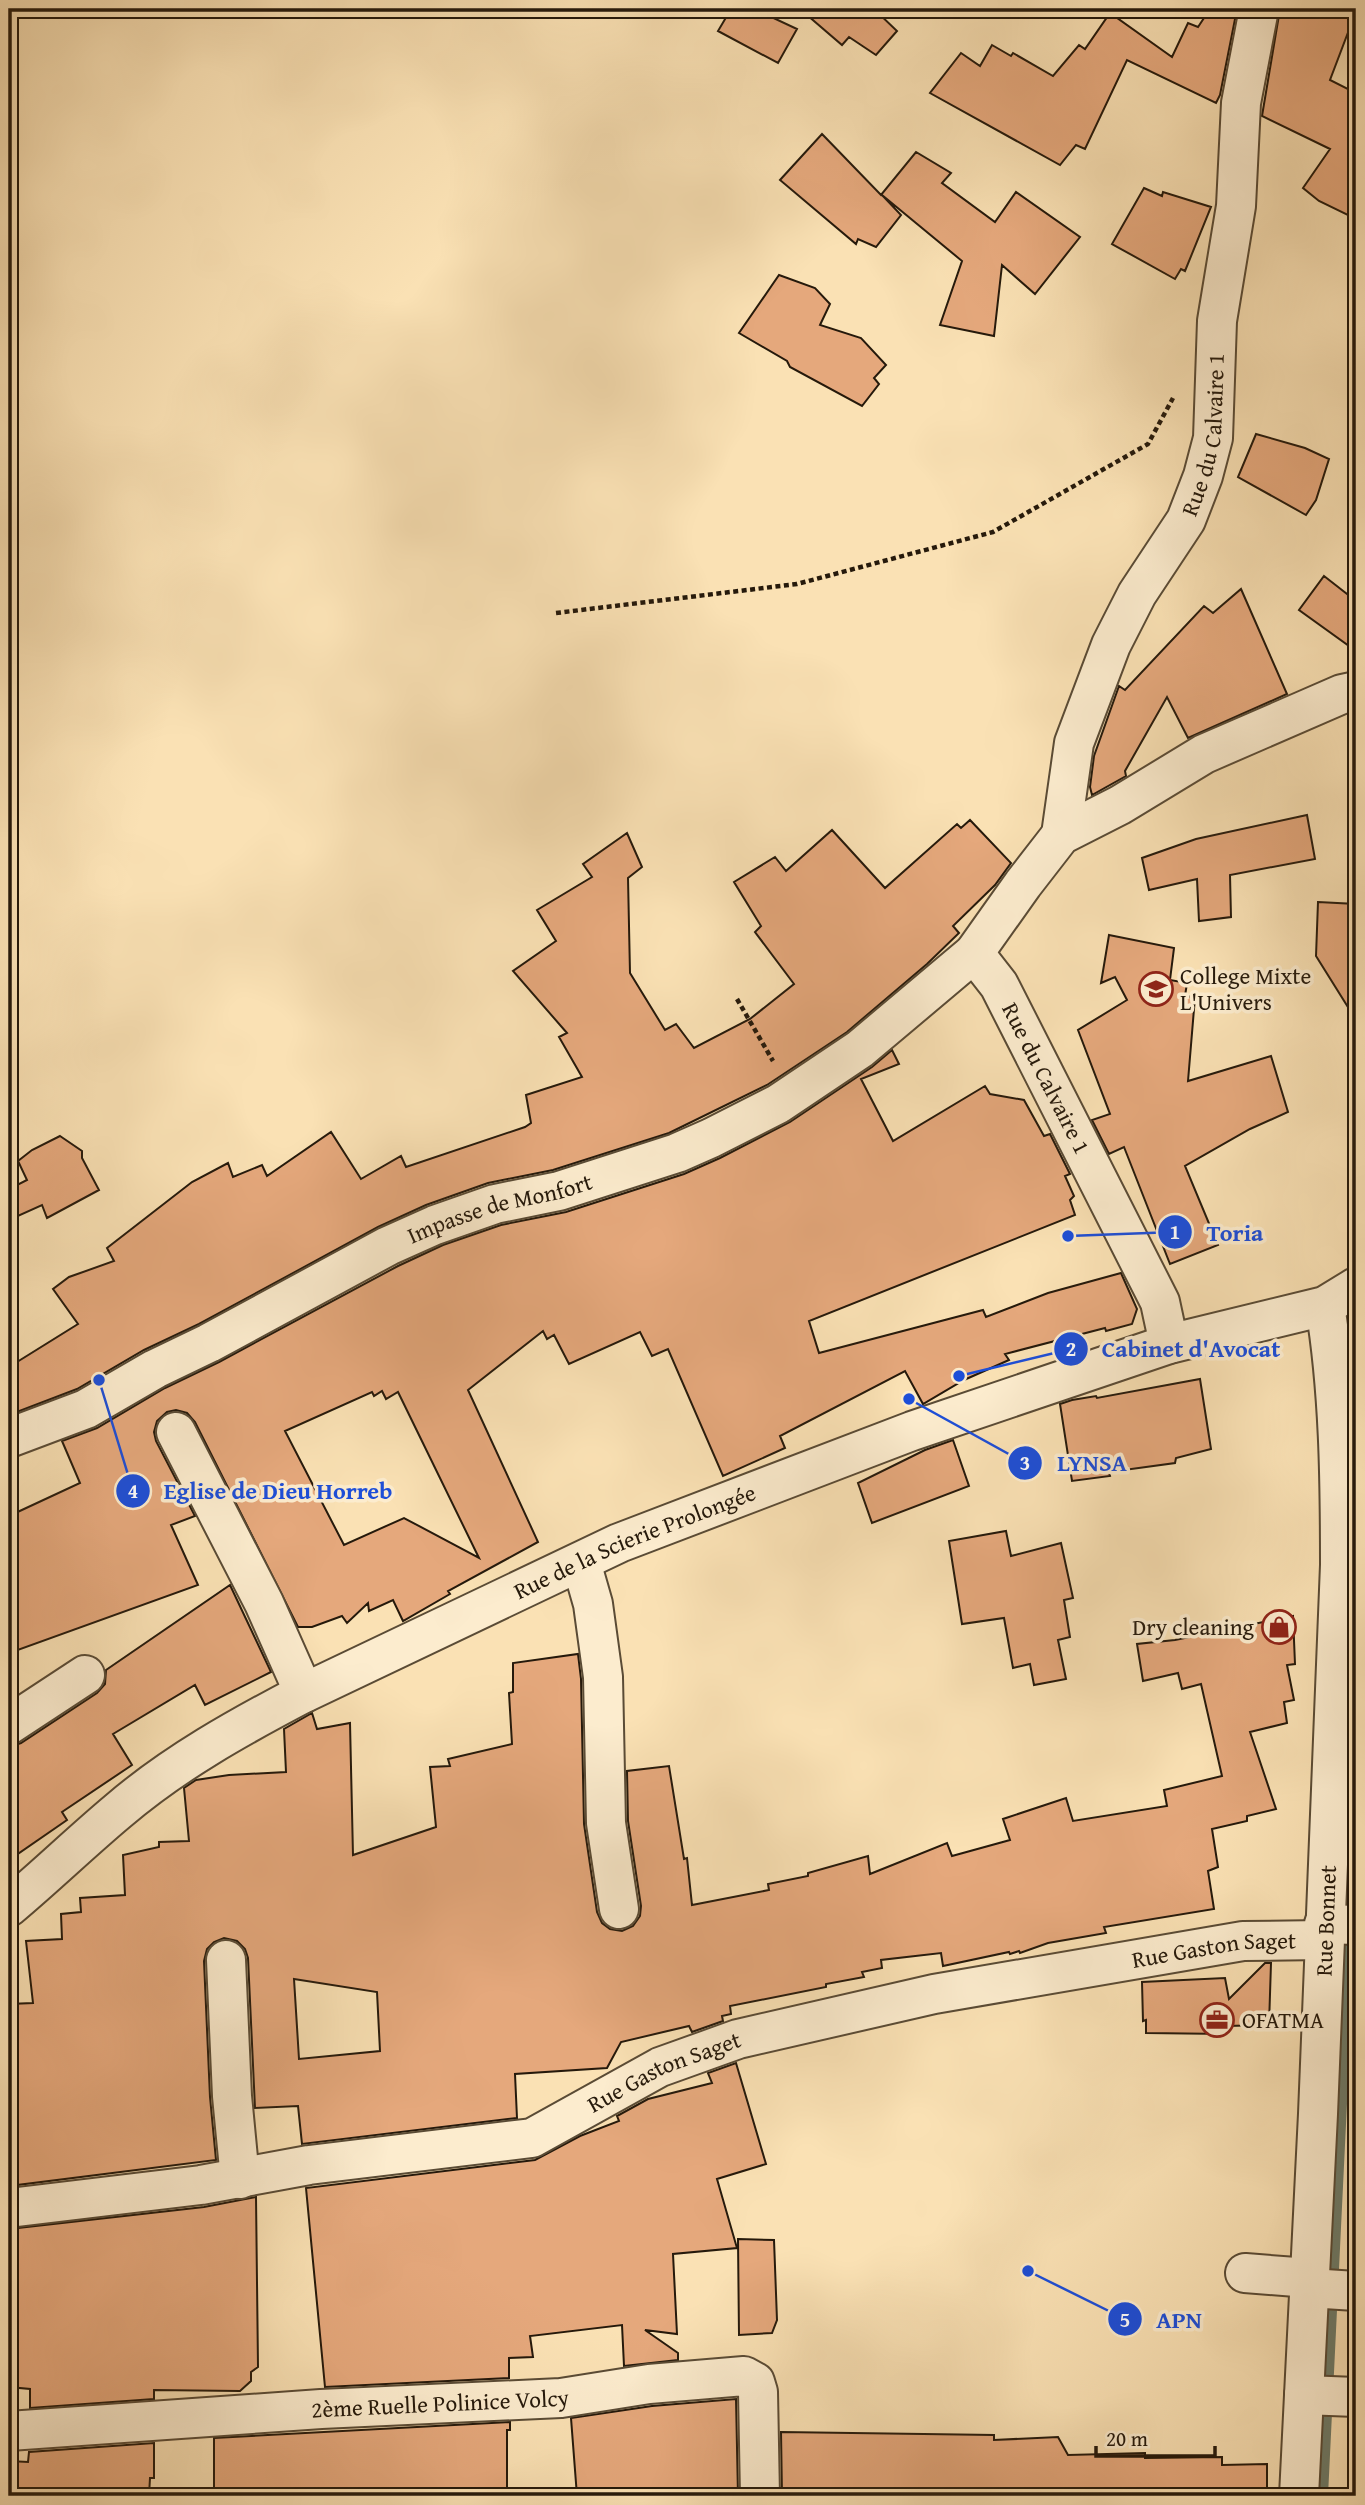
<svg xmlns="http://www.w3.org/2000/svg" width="1365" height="2505" font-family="'Gentium Book Plus',serif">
	<rect width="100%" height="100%" fill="#fae1b4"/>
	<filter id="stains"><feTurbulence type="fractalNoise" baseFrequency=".00286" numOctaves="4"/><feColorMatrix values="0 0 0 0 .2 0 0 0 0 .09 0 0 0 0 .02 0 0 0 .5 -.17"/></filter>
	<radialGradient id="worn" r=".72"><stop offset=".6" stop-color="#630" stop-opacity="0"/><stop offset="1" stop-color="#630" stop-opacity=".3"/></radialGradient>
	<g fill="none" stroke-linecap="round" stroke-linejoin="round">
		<!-- stream -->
		<path stroke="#6e7c6a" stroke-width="12" d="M1322 2496 1345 2021 1356 1714"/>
	</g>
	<!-- building -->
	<path fill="#e5a87c" stroke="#25190b" stroke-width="2" fill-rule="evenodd" d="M731 9H754L797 29 778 63 718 31Z
		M800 9H874L897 31 876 55 849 37 842 45Z
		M1210 9H1237L1220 95 1216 103 1127 60 1085 149 1076 145 1060 165 930 93 961 53 980 66 992 45 1011 56 1013 53 1053 76 1079 45 1085 49 1110 13 1172 57 1188 23 1198 27Z
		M1280 9H1326L1355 14 1330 80 1356 93V219L1319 201 1303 188 1330 149 1262 116Z
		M822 134 881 195 916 152 951 173 942 183 995 222 1016 192 1080 237 1035 294 1002 265 994 336 940 325 962 261 882 195 901 215 876 247 858 239 856 244 780 180Z
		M1144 188 1162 196 1163 192 1211 207 1185 271 1181 269 1175 279 1112 244Z
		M779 275 815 288 830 304 820 325 861 338 886 365 874 378 879 384 862 406 790 367 787 361 739 333Z
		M1256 434 1305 448 1329 459 1316 500 1306 515 1238 477Z
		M1324 576 1356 601V651L1299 610Z
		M1241 589 1287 694 1188 738 1167 697 1125 771 1126 776 1092 795 1090 787 1094 756 1119 686 1125 690 1204 606 1213 613Z
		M1307 815 1315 859 1230 875 1231 917 1199 921 1197 879 1149 890 1142 858 1196 839Z
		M970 820 1011 863 995 885 953 926 959 933 927 964 847 1032 767 1085 669 1133 553 1170 488 1183 426 1205 378 1227 199 1324 144 1350 77 1389 9 1415V1367L78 1324 53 1289 69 1277 114 1261 107 1248 192 1182 228 1163 233 1177 262 1165 267 1176 331 1132 361 1179 401 1156 406 1167 525 1127 531 1123 526 1095 582 1077 559 1037 567 1033 513 971 556 941 537 910 592 877 583 864 627 833 642 867 628 878 630 973 665 1030 676 1024 694 1048 750 1019 794 984 755 932 761 926 734 882 775 857 786 871 832 830 885 888 957 824 961 828Z
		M1318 902 1356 904V1020L1316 956Z
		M1109 935 1174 948 1170 980 1187 983 1185 996 1195 997 1188 1081 1271 1056 1288 1112 1250 1129 1185 1166 1218 1245 1170 1264 1124 1147 1109 1154 1092 1120 1110 1114 1078 1030 1127 1000 1115 977 1101 983Z
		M892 1050 899 1064 861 1079 893 1141 985 1086 990 1094 1024 1100 1044 1136 1050 1134 1070 1174 1065 1176 1074 1196 1070 1200 1075 1215 809 1321 819 1353 983 1310 986 1317 1048 1293 1121 1273 1137 1309 1132 1324 1106 1331 1105 1328 1005 1354 1009 1360 964 1380 923 1404 905 1371 780 1436 785 1448 723 1476 668 1349 652 1356 640 1332 569 1364 554 1335 547 1339 543 1331 468 1390 538 1542 448 1591 450 1594 403 1621 393 1600 369 1611 368 1603 347 1623 342 1616 312 1627H298L195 1422 187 1413 176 1410 167 1412 157 1421 154 1432 156 1441 195 1516 171 1525 198 1585 15 1651 9 1629V1516L80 1483 62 1441 97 1428 165 1388 219 1362 398 1266 443 1245 501 1225 566 1212 684 1174 720 1158 790 1122 872 1067ZM382 1391 386 1399 398 1392 479 1558 404 1518 344 1545 285 1431 372 1392 374 1396Z
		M60 1136 82 1151V1158L99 1190 47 1218 42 1205 9 1220V1189L27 1180 18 1161 32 1150Z
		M1200 1379 1211 1449 1176 1458 1175 1463 1109 1472 1110 1476 1072 1481 1060 1404 1072 1400 1096 1396 1097 1398Z
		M953 1440 969 1486 872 1523 858 1483 925 1450Z
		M1006 1531 1011 1556 1061 1543 1073 1598 1064 1600 1070 1637 1058 1640 1066 1679 1034 1685 1030 1664 1013 1668 1004 1618 962 1624 949 1541Z
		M230 1585 271 1672 205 1705 195 1685 113 1734 132 1765 62 1812 67 1820 9 1860V1747L21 1743 97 1693 105 1684 106 1670Z
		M1293 1616 1295 1664 1287 1665 1294 1700 1284 1702 1287 1723 1250 1732 1276 1809 1247 1816V1821L1212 1829 1218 1867 1208 1871 1214 1909 1104 1927 1106 1933 1048 1943 1020 1953 1019 1951 1010 1954 1009 1952 943 1966 941 1953 881 1960 882 1968 862 1972 864 1977 826 1984V1987L730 2006 731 2014 722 2016 723 2021 692 2032 689 2026 621 2042 607 2068 515 2074 517 2118 302 2144 298 2106 255 2108 248 1958 245 1949 237 1941 224 1938 214 1942 207 1949 204 1961 210 2097 216 2160 9 2186V2004L33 2003 26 1941 62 1939 61 1914 81 1912 80 1898 125 1895 123 1855 159 1847V1842L189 1841 184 1788 196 1780 229 1775 286 1772 284 1729 312 1713 317 1729 350 1723 353 1855 436 1827 430 1767 450 1766 448 1759 512 1744 509 1693 513 1692V1663L578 1654 581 1679 584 1824 597 1912 602 1923 610 1929 622 1931 633 1926 640 1916 641 1906 628 1821 627 1771 669 1766 684 1859 687 1858 692 1905 769 1890 768 1884 808 1876V1873L868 1856 870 1874 947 1843 952 1856 1010 1840 1003 1819 1066 1798 1073 1821 1167 1806 1164 1790 1222 1776 1201 1684 1182 1689 1178 1673 1143 1681 1137 1644 1175 1640ZM294 1979 377 1992 380 2051 299 2059Z
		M1265 1963H1271L1269 2025 1226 2026V2034L1146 2033V2020L1143 2021 1142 1982 1225 1978 1229 1999Z
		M736 2063 766 2164 717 2179 737 2248 673 2254 677 2334 645 2330 678 2353V2360L624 2366 622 2325 530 2336 533 2357 509 2358V2378L325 2387 306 2188 535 2160 580 2136 619 2121 617 2116 648 2099 712 2083 708 2073Z
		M256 2197 258 2367 251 2372V2381L240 2391 154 2390V2399L30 2408V2389L9 2387V2229L204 2207Z
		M738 2239 774 2240 777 2320 772 2333 739 2335Z
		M736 2399 738 2496H577L571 2418 652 2406Z
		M510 2422V2430H507V2496H214V2438Z
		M781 2432 994 2435V2440L1058 2437 1068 2455 1145 2453V2458L1222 2457V2465L1267 2464V2496H782Z
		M154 2443V2478H150L149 2496H9V2461L28 2462 29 2452Z"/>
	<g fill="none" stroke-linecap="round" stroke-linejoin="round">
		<!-- minor casing -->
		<g stroke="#5a4b35" stroke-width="42">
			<g id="minor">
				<path id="s1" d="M1061 835 1074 743 1111 645 1137 594 1186 520 1203 476 1213 438 1217 321 1236 206 1241 103 1259 9"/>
				<path id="s2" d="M974 953 999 985 1160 1302 1169 1344"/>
				<path d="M176 1432 264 1603 304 1693"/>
				<path id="s3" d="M9 1438 86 1409 155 1369 209 1343 388 1246 435 1225 495 1204 559 1191 677 1153 711 1138 778 1104 860 1049 974 953 1023 884 1061 835 1120 805 1204 754 1342 694 1356 691"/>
				<path d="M581 1562 593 1604 603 1677 606 1823 619 1909"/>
				<path d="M9 1725 85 1675"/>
				<path id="s4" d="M9 1907C46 1876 81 1842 118 1811 174 1763 239 1727 304 1693L619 1543 912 1431 1169 1344 1325 1306 1356 1287"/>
				<path d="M1324 1924 1356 1925"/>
				<path d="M226 1960 232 2096 240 2179"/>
				<path id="s5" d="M9 2208 201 2185 309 2165 532 2138 660 2067 738 2039 934 1994 1243 1941 1323 1940"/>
				<path d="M1245 2273 1309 2278"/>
				<path d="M1309 2288 1356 2291"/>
				<path d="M1304 2395 1356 2397"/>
				<path id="s6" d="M9 2431 321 2409 561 2398 649 2384 744 2376 755 2382 758 2392 760 2496"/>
				<path id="s7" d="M1299 2496 1318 2114 1340 1565C1340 1478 1339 1391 1325 1306"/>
			</g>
		</g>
		<!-- path -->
		<path stroke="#25190b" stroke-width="4.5" stroke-dasharray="5 3.5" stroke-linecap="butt" d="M556 613 797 584 993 532 1148 444 1173 398
			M737 999 773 1061"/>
		<!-- minor -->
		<use href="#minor" stroke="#fcecce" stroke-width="38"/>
	</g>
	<!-- icons -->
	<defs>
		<g id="school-ring" transform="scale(1.75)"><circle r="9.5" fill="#fcecce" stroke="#8f2418" stroke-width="1.5"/><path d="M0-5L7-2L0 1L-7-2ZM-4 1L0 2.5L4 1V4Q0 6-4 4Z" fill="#8f2418"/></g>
		<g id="shop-ring" transform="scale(1.75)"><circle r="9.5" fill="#fcecce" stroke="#8f2418" stroke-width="1.5"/><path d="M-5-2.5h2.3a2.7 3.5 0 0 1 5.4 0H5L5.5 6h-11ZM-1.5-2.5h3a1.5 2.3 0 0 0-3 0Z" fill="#8f2418"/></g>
		<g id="office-ring" transform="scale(1.75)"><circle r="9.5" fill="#fcecce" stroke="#8f2418" stroke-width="1.5"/><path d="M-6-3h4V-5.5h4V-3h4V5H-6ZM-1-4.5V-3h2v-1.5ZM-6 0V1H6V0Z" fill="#8f2418"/></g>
	</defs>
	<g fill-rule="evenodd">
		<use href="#school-ring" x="1156" y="989"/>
		<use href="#shop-ring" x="1279" y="1627"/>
		<use href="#office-ring" x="1217" y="2020"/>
	</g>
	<g text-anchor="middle" stroke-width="7" stroke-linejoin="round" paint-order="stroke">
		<!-- street labels -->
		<g font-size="23" fill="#25190b" stroke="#fcecce">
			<text dy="8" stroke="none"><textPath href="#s1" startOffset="432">Rue du Calvaire 1</textPath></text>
			<text dy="8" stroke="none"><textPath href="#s2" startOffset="145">Rue du Calvaire 1</textPath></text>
			<text dy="8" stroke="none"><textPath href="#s3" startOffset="544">Impasse de Monfort</textPath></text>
			<text dy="8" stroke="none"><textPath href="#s4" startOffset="730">Rue de la Scierie Prolongée</textPath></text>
			<text dy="8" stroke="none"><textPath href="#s7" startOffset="576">Rue Bonnet</textPath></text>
			<text dy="8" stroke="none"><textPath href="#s5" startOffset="1242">Rue Gaston Saget</textPath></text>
			<text dy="8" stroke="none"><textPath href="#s5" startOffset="676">Rue Gaston Saget</textPath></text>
			<text dy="8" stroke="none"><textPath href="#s6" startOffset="432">2ème Ruelle Polinice Volcy</textPath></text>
		</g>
		<!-- poi labels -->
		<g font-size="23" fill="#25190b" stroke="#fcecce" text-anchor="start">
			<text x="1180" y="984">College Mixte<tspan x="1180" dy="26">L'Univers</tspan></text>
			<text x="1254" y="1635" text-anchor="end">Dry cleaning</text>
			<text x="1242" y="2028">OFATMA</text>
		</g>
	</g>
	<!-- callouts -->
	<path fill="none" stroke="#1d4ed8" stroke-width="2.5" d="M1068 1236L1175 1232M959 1376L1071 1349M909 1399L1025 1463M99 1380L133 1491M1028 2271L1125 2319"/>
	<g fill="#1d4ed8" stroke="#fcecce" stroke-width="2.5">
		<circle cx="1068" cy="1236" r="7"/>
		<circle cx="959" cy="1376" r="7"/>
		<circle cx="909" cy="1399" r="7"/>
		<circle cx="99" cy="1380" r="7"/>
		<circle cx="1028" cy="2271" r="7"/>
		<circle cx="1175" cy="1232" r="18"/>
		<circle cx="1071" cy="1349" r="18"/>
		<circle cx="1025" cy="1463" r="18"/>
		<circle cx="133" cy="1491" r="18"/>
		<circle cx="1125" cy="2319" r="18"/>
	</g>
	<g font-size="21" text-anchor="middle" font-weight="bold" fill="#fff">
		<text x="1175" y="1239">1</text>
		<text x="1071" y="1356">2</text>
		<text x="1025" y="1470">3</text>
		<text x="133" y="1498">4</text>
		<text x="1125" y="2327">5</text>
	</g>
	<g font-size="24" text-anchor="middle" font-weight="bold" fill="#1d4ed8" stroke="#fcecce" stroke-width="7" stroke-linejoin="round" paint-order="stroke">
		<text x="1235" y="1241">Toria</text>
		<text x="1191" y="1357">Cabinet d'Avocat</text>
		<text x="1092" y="1471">LYNSA</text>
		<text x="278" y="1499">Eglise de Dieu Horreb</text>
		<text x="1179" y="2328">APN</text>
	</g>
	<!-- margin -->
	<rect width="1365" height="2505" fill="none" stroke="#fae1b4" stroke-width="35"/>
	<rect x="10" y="10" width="1344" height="2484" fill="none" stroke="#25190b" stroke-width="3.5"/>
	<rect x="18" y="18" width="1330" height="2470" fill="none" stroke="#25190b" stroke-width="2"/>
	<!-- scale -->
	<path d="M1096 2446v10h119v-10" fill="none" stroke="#25190b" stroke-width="3.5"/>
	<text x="1106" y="2446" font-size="21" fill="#25190b" stroke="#fcecce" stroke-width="5" paint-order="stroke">20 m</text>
	<rect width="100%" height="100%" filter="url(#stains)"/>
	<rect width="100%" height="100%" fill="url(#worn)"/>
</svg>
